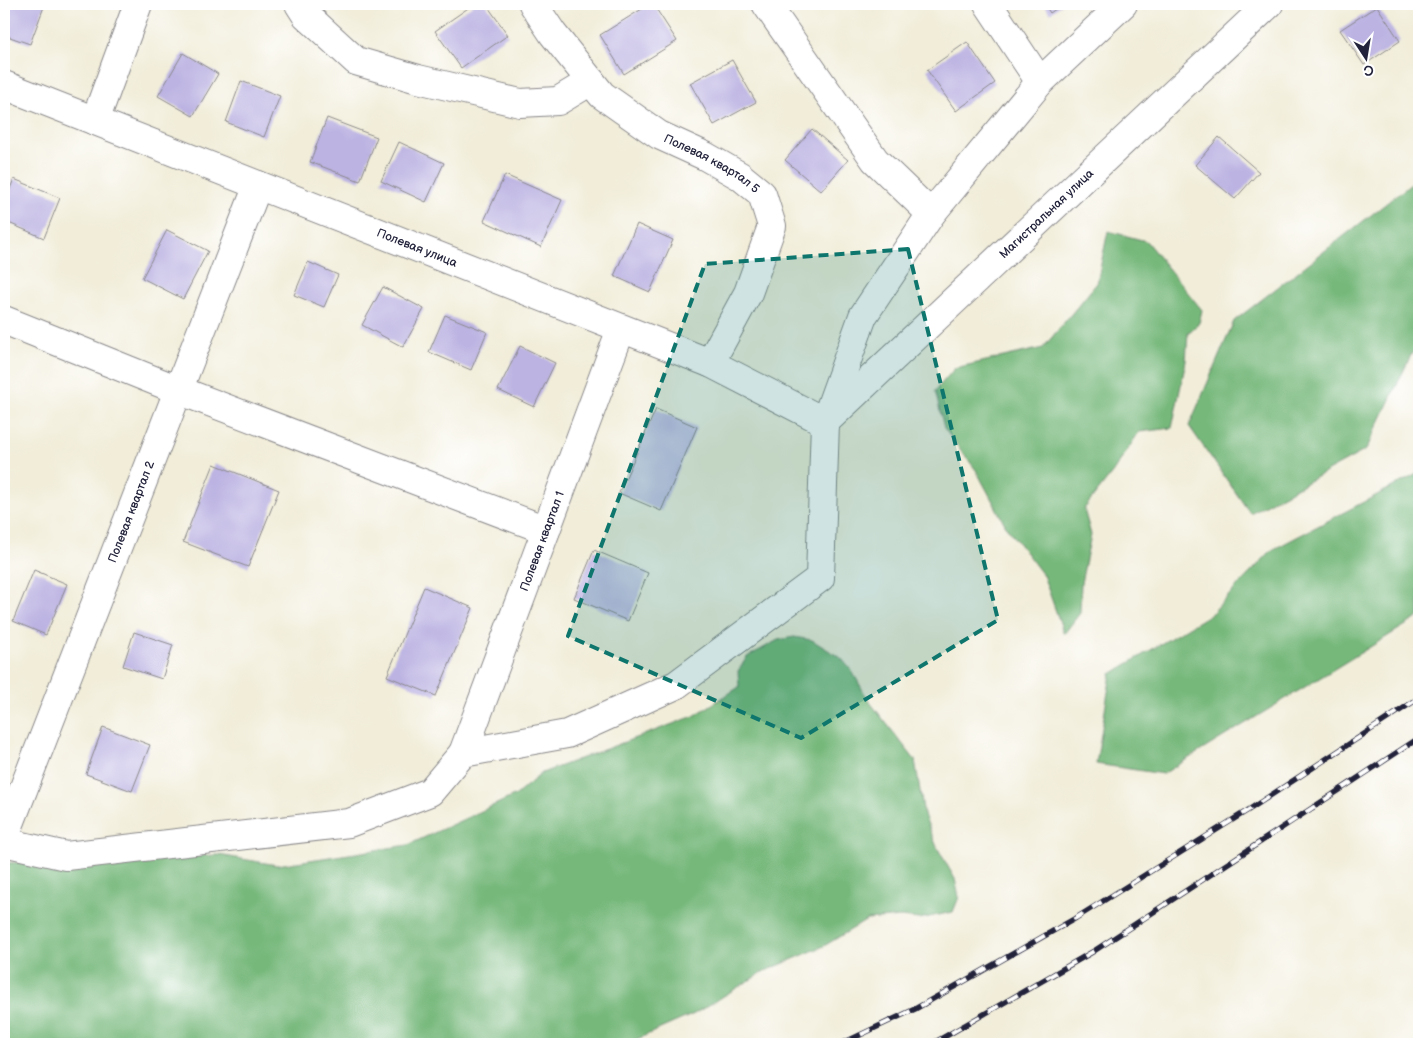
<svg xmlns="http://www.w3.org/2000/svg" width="1423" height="1048" font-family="'Balsamiq Sans',sans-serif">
	<rect width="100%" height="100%" fill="#fff"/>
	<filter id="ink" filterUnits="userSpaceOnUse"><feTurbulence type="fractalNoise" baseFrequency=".02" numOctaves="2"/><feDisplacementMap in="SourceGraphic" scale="10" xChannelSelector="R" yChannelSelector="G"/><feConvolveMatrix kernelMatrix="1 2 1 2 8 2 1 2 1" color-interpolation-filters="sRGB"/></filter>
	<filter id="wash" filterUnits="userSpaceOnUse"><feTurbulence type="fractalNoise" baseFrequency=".0096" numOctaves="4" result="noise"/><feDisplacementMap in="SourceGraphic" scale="20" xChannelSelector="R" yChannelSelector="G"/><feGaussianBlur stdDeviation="1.12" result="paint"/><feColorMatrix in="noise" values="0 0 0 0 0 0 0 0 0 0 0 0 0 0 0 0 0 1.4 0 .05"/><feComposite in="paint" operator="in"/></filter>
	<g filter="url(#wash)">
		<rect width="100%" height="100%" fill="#f1edd9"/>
		<!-- forest -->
		<path fill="#76b87a" stroke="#4c6d5a" d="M1419 178V348L1412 353 1366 450 1250 513 1189 426 1234 321Z
			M1108 231 1146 241 1202 310 1199 323 1188 333 1186 361 1172 428 1139 432 1113 472 1084 509 1091 535 1081 583 1080 613 1064 634 1043 575 1007 528 976 470 944 428 935 391 955 368 1043 348 1097 283Z
			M1419 473V617L1163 774 1096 764 1111 674 1212 613 1272 550Z
			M794 637 812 640 841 658 852 671 869 701 915 760 924 815 937 847 955 879 959 897 953 912 919 919 901 917 867 920 824 946 763 972 694 1014 626 1044H4V863L219 855 277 865 408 845 516 795 542 773 694 716 739 687 738 671 747 657 778 640Z"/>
		<g id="blocks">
			<!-- building -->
			<path fill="#bcb3e2" d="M4 4H45L30 44 4 35Z
				M474 4H486L508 35 461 68 435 31Z
				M650 4H653L677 41 624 74 600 35Z
				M1044 4H1063L1050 13Z
				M1377 6 1400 41 1364 65 1340 30Z
				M967 42 995 83 956 111 927 70Z
				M183 53 218 74 193 116 158 96Z
				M732 60 756 102 714 125 690 83Z
				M241 81 280 96 264 137 226 122Z
				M327 118 377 137 360 181 310 162Z
				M812 129 848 160 821 191 785 160Z
				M1219 137 1259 172 1235 199 1195 165Z
				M399 142 444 163 426 202 381 181Z
				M505 175 562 200 541 247 484 221Z
				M14 179 60 198 44 238 4 221V203Z
				M637 224 673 240 650 292 614 276Z
				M167 230 208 251 183 299 142 278Z
				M308 262 338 275 324 307 294 295Z
				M383 287 424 309 403 347 362 325Z
				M445 315 487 332 471 370 429 352Z
				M520 346 555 363 534 407 498 390Z
				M656 409 697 427 661 511 619 493Z
				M214 464 279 490 248 567 183 542Z
				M594 550 648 573 628 621 574 598Z
				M34 570 67 584 46 635 13 621Z
				M424 587 473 608 436 696 387 676Z
				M134 632 173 645 162 679 123 666Z
				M103 727 150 745 132 791 86 774Z"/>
		</g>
	</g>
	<g filter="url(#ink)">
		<use href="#blocks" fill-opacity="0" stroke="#8a888a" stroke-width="1"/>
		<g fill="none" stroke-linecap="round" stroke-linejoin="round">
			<!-- minor casing -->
			<g stroke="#8a888a" stroke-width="30">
				<g id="minor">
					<path d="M299 4 306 15 356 61 418 79 520 103 558 101 591 81"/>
					<path id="s1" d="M533 4 553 34 602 95 659 135 705 156 740 176 762 194 772 226 748 293 710 363"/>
					<path d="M766 4 875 160 931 214"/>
					<path d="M988 4 1040 82"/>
					<path id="s2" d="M4 85 710 363 825 422 1269 4"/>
					<path d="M95 121 138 4"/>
					<path d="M4 320 178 390 546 530"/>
					<path id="s3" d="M463 753 621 329"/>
					<path id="s4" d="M4 839 258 185"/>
					<path d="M4 842 66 856 349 823 430 792 463 753 567 734 676 685 820 578 825 422 863 316 931 214 1040 82 1123 4"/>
				</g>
			</g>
			<!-- minor -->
			<use href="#minor" stroke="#fff" stroke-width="28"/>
			<!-- rail casing -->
			<g stroke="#22223b" stroke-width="5.5">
				<path id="rail" d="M841 1044 915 1009 1076 918 1250 809 1419 698
					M932 1044 1094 951 1419 738"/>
			</g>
			<!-- rail -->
			<use href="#rail" stroke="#fff" stroke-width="4" stroke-dasharray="11" stroke-linecap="butt"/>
		</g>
	</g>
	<!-- marked area -->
	<path fill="#0f766e" fill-opacity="0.2" stroke="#0f766e" stroke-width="4" stroke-dasharray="10 6" stroke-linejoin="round" d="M908 249 998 620 801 738 568 636 705 264Z"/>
	<g text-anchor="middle" stroke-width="4" stroke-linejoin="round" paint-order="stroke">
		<!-- street labels -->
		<g font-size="12" fill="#22223b" stroke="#fff">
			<text dy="4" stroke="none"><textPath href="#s1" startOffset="244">Полевая квартал 5</textPath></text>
			<text dy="4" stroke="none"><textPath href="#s2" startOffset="1192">Магистральная улица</textPath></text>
			<text dy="4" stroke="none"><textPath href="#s2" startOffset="444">Полевая улица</textPath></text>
			<text dy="4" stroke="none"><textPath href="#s4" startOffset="351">Полевая квартал 2</textPath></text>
			<text dy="4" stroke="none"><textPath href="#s3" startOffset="226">Полевая квартал 1</textPath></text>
		</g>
	</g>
	<!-- margin -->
	<rect width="1423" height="1048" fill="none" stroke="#fff" stroke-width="20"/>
	<!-- north arrow -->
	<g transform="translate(1366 58) rotate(168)" stroke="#ffffff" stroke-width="4" paint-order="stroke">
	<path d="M0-4L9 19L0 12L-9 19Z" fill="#22223b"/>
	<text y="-8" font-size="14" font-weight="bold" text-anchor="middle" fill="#22223b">С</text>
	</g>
</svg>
